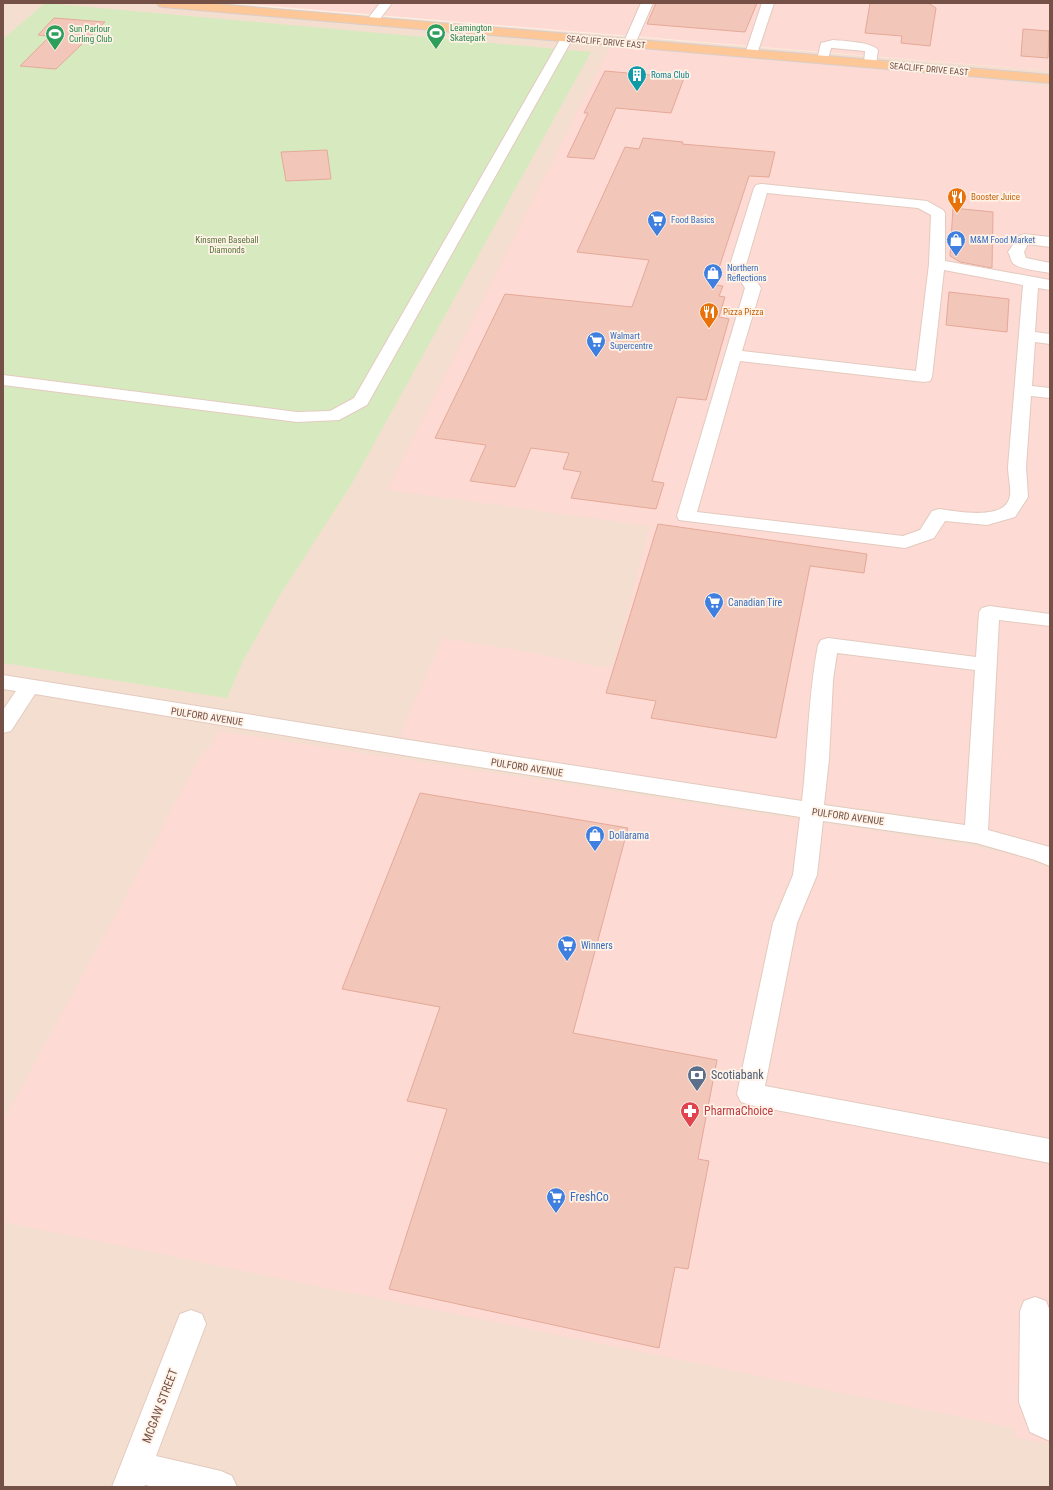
<svg xmlns="http://www.w3.org/2000/svg" width="1053" height="1490" font-family="'Roboto Condensed',sans-serif">
	<rect width="100%" height="100%" fill="#fdede1"/>
	<!-- residential -->
	<path fill="#f4decf" d="M3 3H210L1050 71V1487H3Z"/>
	<!-- commercial -->
	<path fill="#fddad4" d="M236 3H1050V71Z
		M611 45 987 78 1050 87V849L1023 839 941 820 730 790 400 737 404 724 443 638 535 653 594 666H613L650 526 387 490Z
		M219 731 966 845 1018 855 1050 869V1444L1014 1437V1428L3 1222V1121L159 835 170 811 202 754 212 745Z"/>
	<!-- green -->
	<path fill="#d7eabf" d="M45 3 591 52 351 485 278 598 243 661 227 698 3 663V39Z"/>
	<!-- building -->
	<path fill="#f2c6b8" stroke="#e5a998" d="M656 3H757L745 32 647 24Z
		M870 3H928L936 8 930 46 901 43 902 36 865 33Z
		M54 18 105 22 56 69 20 66 50 36 38 35Z
		M1023 29 1049 31 1048 58 1021 56Z
		M605 71 684 78 671 113 616 108 594 159 567 157 588 113H584Z
		M643 138 683 142 682 144 775 152 769 177 749 176 719 268 722 269 716 285 723 286 719 296 725 297 719 317 729 319 706 400 677 397 652 481 664 483 656 509 571 498 581 472 563 469 569 453 531 448 515 487 470 481 486 445 435 438 505 294 632 307 649 260 577 252 625 147 639 149Z
		M327 150 331 179 286 181 281 152Z
		M953 208 993 212 992 268 960 262 950 256Z
		M949 292 1009 299 1007 332 946 325Z
		M658 524 867 554 864 573 810 566 776 738 651 718 656 701 606 693Z
		M420 793 628 828 573 1033 717 1060 698 1159 709 1161 688 1269 675 1267 659 1348 389 1289 447 1109 407 1101 440 1007 342 989Z"/>
	<g fill="none" stroke-linecap="round" stroke-linejoin="round">
		<!-- minor casing -->
		<g stroke="#e3cabf" stroke-width="2">
			<path id="minor" d="M380 3H392L376 24H368L366 21Z
				M641 3H653L635 44 633 47H625L623 44Z
				M762 3H774L757 54 755 57H747L745 54Z
				M567 34 571 35 573 38 367 405 339 420 297 422 3 385V375L297 412 330 411 354 398 561 38 563 35Z
				M833 40C844 41 872 42 878 50L876 64 875 67H865L864 64 865 51 833 48H831L827 63H819L817 60 821 43Z
				M761 184 927 201 943 210 945 213V261L1050 280V290L1038 288 1035 332 1050 334V344L1035 342 1032 386 1050 388V398L1031 396 1026 467 1028 497 1015 517 987 525 945 521 934 538 905 548 679 520 677 516 745 288 730 265 754 188 756 185ZM767 193 918 208 931 215 929 264 916 371 742 351 761 288 746 265ZM944 270 1023 285 1008 467C1008 476 1011 486 1010 495 1007 522 956 511 939 509L932 511 920 530 903 536 697 512 740 361 924 382 930 381 932 377Z
				M1024 234 1050 237V247L1028 244 1024 252 1026 258 1050 263V273C1041 271 1022 270 1014 264 1011 262 1010 255 1008 252L1019 236Z
				M989 606 1050 614V626L999 620 988 830 1050 847V866L1035 860 976 843 823 821 817 875 797 923 765 1086 1050 1139V1163L750 1105 741 1102 737 1094 773 923 793 875 800 817 415 757 35 694 11 731 3 733V710L16 691 3 689V675L415 741 802 801C808 749 808 697 818 645L821 640 828 638 976 657 979 612 982 608ZM837 653 975 670 965 825 824 805 829 759 833 680Z
				M1035 1297 1046 1301 1050 1311V1441L1030 1432 1019 1402 1020 1311 1024 1301Z
				M191 1310 202 1314 206 1324 156 1456 221 1471 232 1476 237 1487H154L145 1485 144 1487H112L176 1324 180 1314Z"/>
		</g>
		<!-- major casing -->
		<g stroke="#d8cecb" stroke-width="2">
			<path id="major" d="M157 3H205L1050 75V83L163 7 159 6Z"/>
		</g>
		<!-- minor -->
		<use href="#minor" fill="#fff" fill-rule="evenodd"/>
		<!-- major -->
		<use href="#major" fill="#fdc797" fill-rule="evenodd"/>
	</g>
	<!-- icons -->
	<defs>
		<g id="stadium-pin" transform="scale(1)"><path d="M0 17L-7.5 6A9.5 9.5 0 1 1 7.5 6Z" fill="#2e9e5b" stroke="#fff2e7"/><path d="M0-5a6.5 5 0 1 0 0 10a6.5 5 0 1 0 0-10ZM-3.5-1.8h7v3.6h-7Z" fill="#fff"/></g>
		<g id="building-pin" transform="scale(1)"><path d="M0 17L-7.5 6A9.5 9.5 0 1 1 7.5 6Z" fill="#0f9aa8" stroke="#fff2e7"/><path d="M-4-6H4V6H1V3H-1V6H-4ZM-2.5-4.3h1.7v1.8h-1.7ZM.8-4.3h1.7v1.8H.8ZM-2.5-1h1.7V.8h-1.7ZM.8-1h1.7V.8H.8Z" fill="#fff"/></g>
		<g id="restaurant-pin" transform="scale(1)"><path d="M0 17L-7.5 6A9.5 9.5 0 1 1 7.5 6Z" fill="#e8710a" stroke="#fff2e7"/><path d="M-5-6h1v4h1v-4h1v4h1v-4h1v5L-1.5 .5V6h-2V.5L-5-1ZM5-6V6H3V1.5H1.5Q1.5-4 5-6Z" fill="#fff"/></g>
		<g id="supermarket-pin" transform="scale(1)"><path d="M0 17L-7.5 6A9.5 9.5 0 1 1 7.5 6Z" fill="#3f7fe0" stroke="#fff2e7"/><path d="M-6-5.5h2.5l.6 2H6L4.5 2H-2.5L-4.4-4H-6ZM-1.5 3.2a1.3 1.3 0 1 0 .1 0ZM3 3.2a1.3 1.3 0 1 0 .1 0Z" fill="#fff"/></g>
		<g id="shop-pin" transform="scale(1)"><path d="M0 17L-7.5 6A9.5 9.5 0 1 1 7.5 6Z" fill="#3f7fe0" stroke="#fff2e7"/><path d="M-5-2.5h2.3a2.7 3.5 0 0 1 5.4 0H5L5.5 6h-11ZM-1.5-2.5h3a1.5 2.3 0 0 0-3 0Z" fill="#fff"/></g>
		<g id="bank-pin" transform="scale(1)"><path d="M0 17L-7.5 6A9.5 9.5 0 1 1 7.5 6Z" fill="#5c6f8a" stroke="#fff2e7"/><path d="M-6-4H6V4H-6ZM0-2.3a2.3 2.3 0 1 0 0 4.6a2.3 2.3 0 1 0 0-4.6Z" fill="#fff"/></g>
		<g id="pharmacy-pin" transform="scale(1)"><path d="M0 17L-7.5 6A9.5 9.5 0 1 1 7.5 6Z" fill="#e0444e" stroke="#fff2e7"/><path d="M-2-6h4v4h4v4h-4v4h-4v-4h-4v-4h4Z" fill="#fff"/></g>
	</defs>
	<g fill-rule="evenodd">
		<use href="#stadium-pin" x="436" y="33"/>
		<use href="#stadium-pin" x="55" y="34"/>
		<use href="#building-pin" x="637" y="75"/>
		<use href="#restaurant-pin" x="957" y="197"/>
		<use href="#supermarket-pin" x="657" y="220"/>
		<use href="#shop-pin" x="956" y="240"/>
		<use href="#shop-pin" x="713" y="273"/>
		<use href="#restaurant-pin" x="709" y="312"/>
		<use href="#supermarket-pin" x="596" y="341"/>
		<use href="#supermarket-pin" x="714" y="602"/>
		<use href="#shop-pin" x="595" y="835"/>
		<use href="#supermarket-pin" x="567" y="945"/>
		<use href="#bank-pin" x="697" y="1075"/>
		<use href="#pharmacy-pin" x="690" y="1111"/>
		<use href="#supermarket-pin" x="556" y="1197"/>
	</g>
	<g text-anchor="middle" stroke-width="3.5" stroke-linejoin="round" paint-order="stroke">
		<!-- far-leisure labels -->
		<g font-size="9" fill="#27864d" stroke="#fff2e7" text-anchor="start">
			<text x="450" y="31">Leamington<tspan x="450" dy="10">Skatepark</tspan></text>
			<text x="69" y="32">Sun Parlour<tspan x="69" dy="10">Curling Club</tspan></text>
		</g>
		<!-- far-street labels -->
		<g font-size="9" fill="#745047" stroke="#fff2e7">
			<text transform="translate(606 42) rotate(5)" y="3">SEACLIFF DRIVE EAST</text>
			<text transform="translate(929 69) rotate(5)" y="3">SEACLIFF DRIVE EAST</text>
		</g>
		<!-- far-culture labels -->
		<g font-size="9" fill="#0d838f" stroke="#fff2e7" text-anchor="start">
			<text x="651" y="78">Roma Club</text>
		</g>
		<!-- far-food labels -->
		<g font-size="9" fill="#c56008" stroke="#fff2e7" text-anchor="start">
			<text x="971" y="200">Booster Juice</text>
			<text x="723" y="315">Pizza Pizza</text>
		</g>
		<!-- far-shop labels -->
		<g font-size="9" fill="#366cbe" stroke="#fff2e7" text-anchor="start">
			<text x="671" y="223">Food Basics</text>
			<text x="970" y="243">M&amp;M Food Market</text>
			<text x="727" y="271">Northern<tspan x="727" dy="10">Reflections</tspan></text>
			<text x="610" y="339">Walmart<tspan x="610" dy="10">Supercentre</tspan></text>
		</g>
		<!-- far-park labels -->
		<g font-size="9" fill="#56743c" stroke="#fff2e7">
			<text x="227" y="243">Kinsmen Baseball<tspan x="227" dy="10">Diamonds</tspan></text>
		</g>
		<!-- shop labels -->
		<g font-size="10" fill="#366cbe" stroke="#fff2e7" text-anchor="start">
			<text x="728" y="606">Canadian Tire</text>
			<text x="609" y="839">Dollarama</text>
			<text x="581" y="949">Winners</text>
		</g>
		<!-- street labels -->
		<g font-size="10" fill="#745047" stroke="#fff2e7">
			<text transform="translate(207 716) rotate(9)" y="4">PULFORD AVENUE</text>
			<text transform="translate(527 767) rotate(9)" y="4">PULFORD AVENUE</text>
			<text transform="translate(848 816) rotate(8)" y="4">PULFORD AVENUE</text>
		</g>
		<!-- near-service labels -->
		<g font-size="12" fill="#4e5e75" stroke="#fff2e7" text-anchor="start">
			<text x="711" y="1079">Scotiabank</text>
		</g>
		<!-- near-health labels -->
		<g font-size="12" fill="#be3a42" stroke="#fff2e7" text-anchor="start">
			<text x="704" y="1115">PharmaChoice</text>
		</g>
		<!-- near-shop labels -->
		<g font-size="12" fill="#366cbe" stroke="#fff2e7" text-anchor="start">
			<text x="570" y="1201">FreshCo</text>
		</g>
		<!-- near-street labels -->
		<g font-size="12" fill="#745047" stroke="#fff2e7">
			<text transform="translate(160 1406) rotate(-69)" y="4">MCGAW STREET</text>
		</g>
	</g>
	<!-- border -->
	<rect width="1053" height="1490" fill="none" stroke="#745047" stroke-width="8"/>
</svg>
